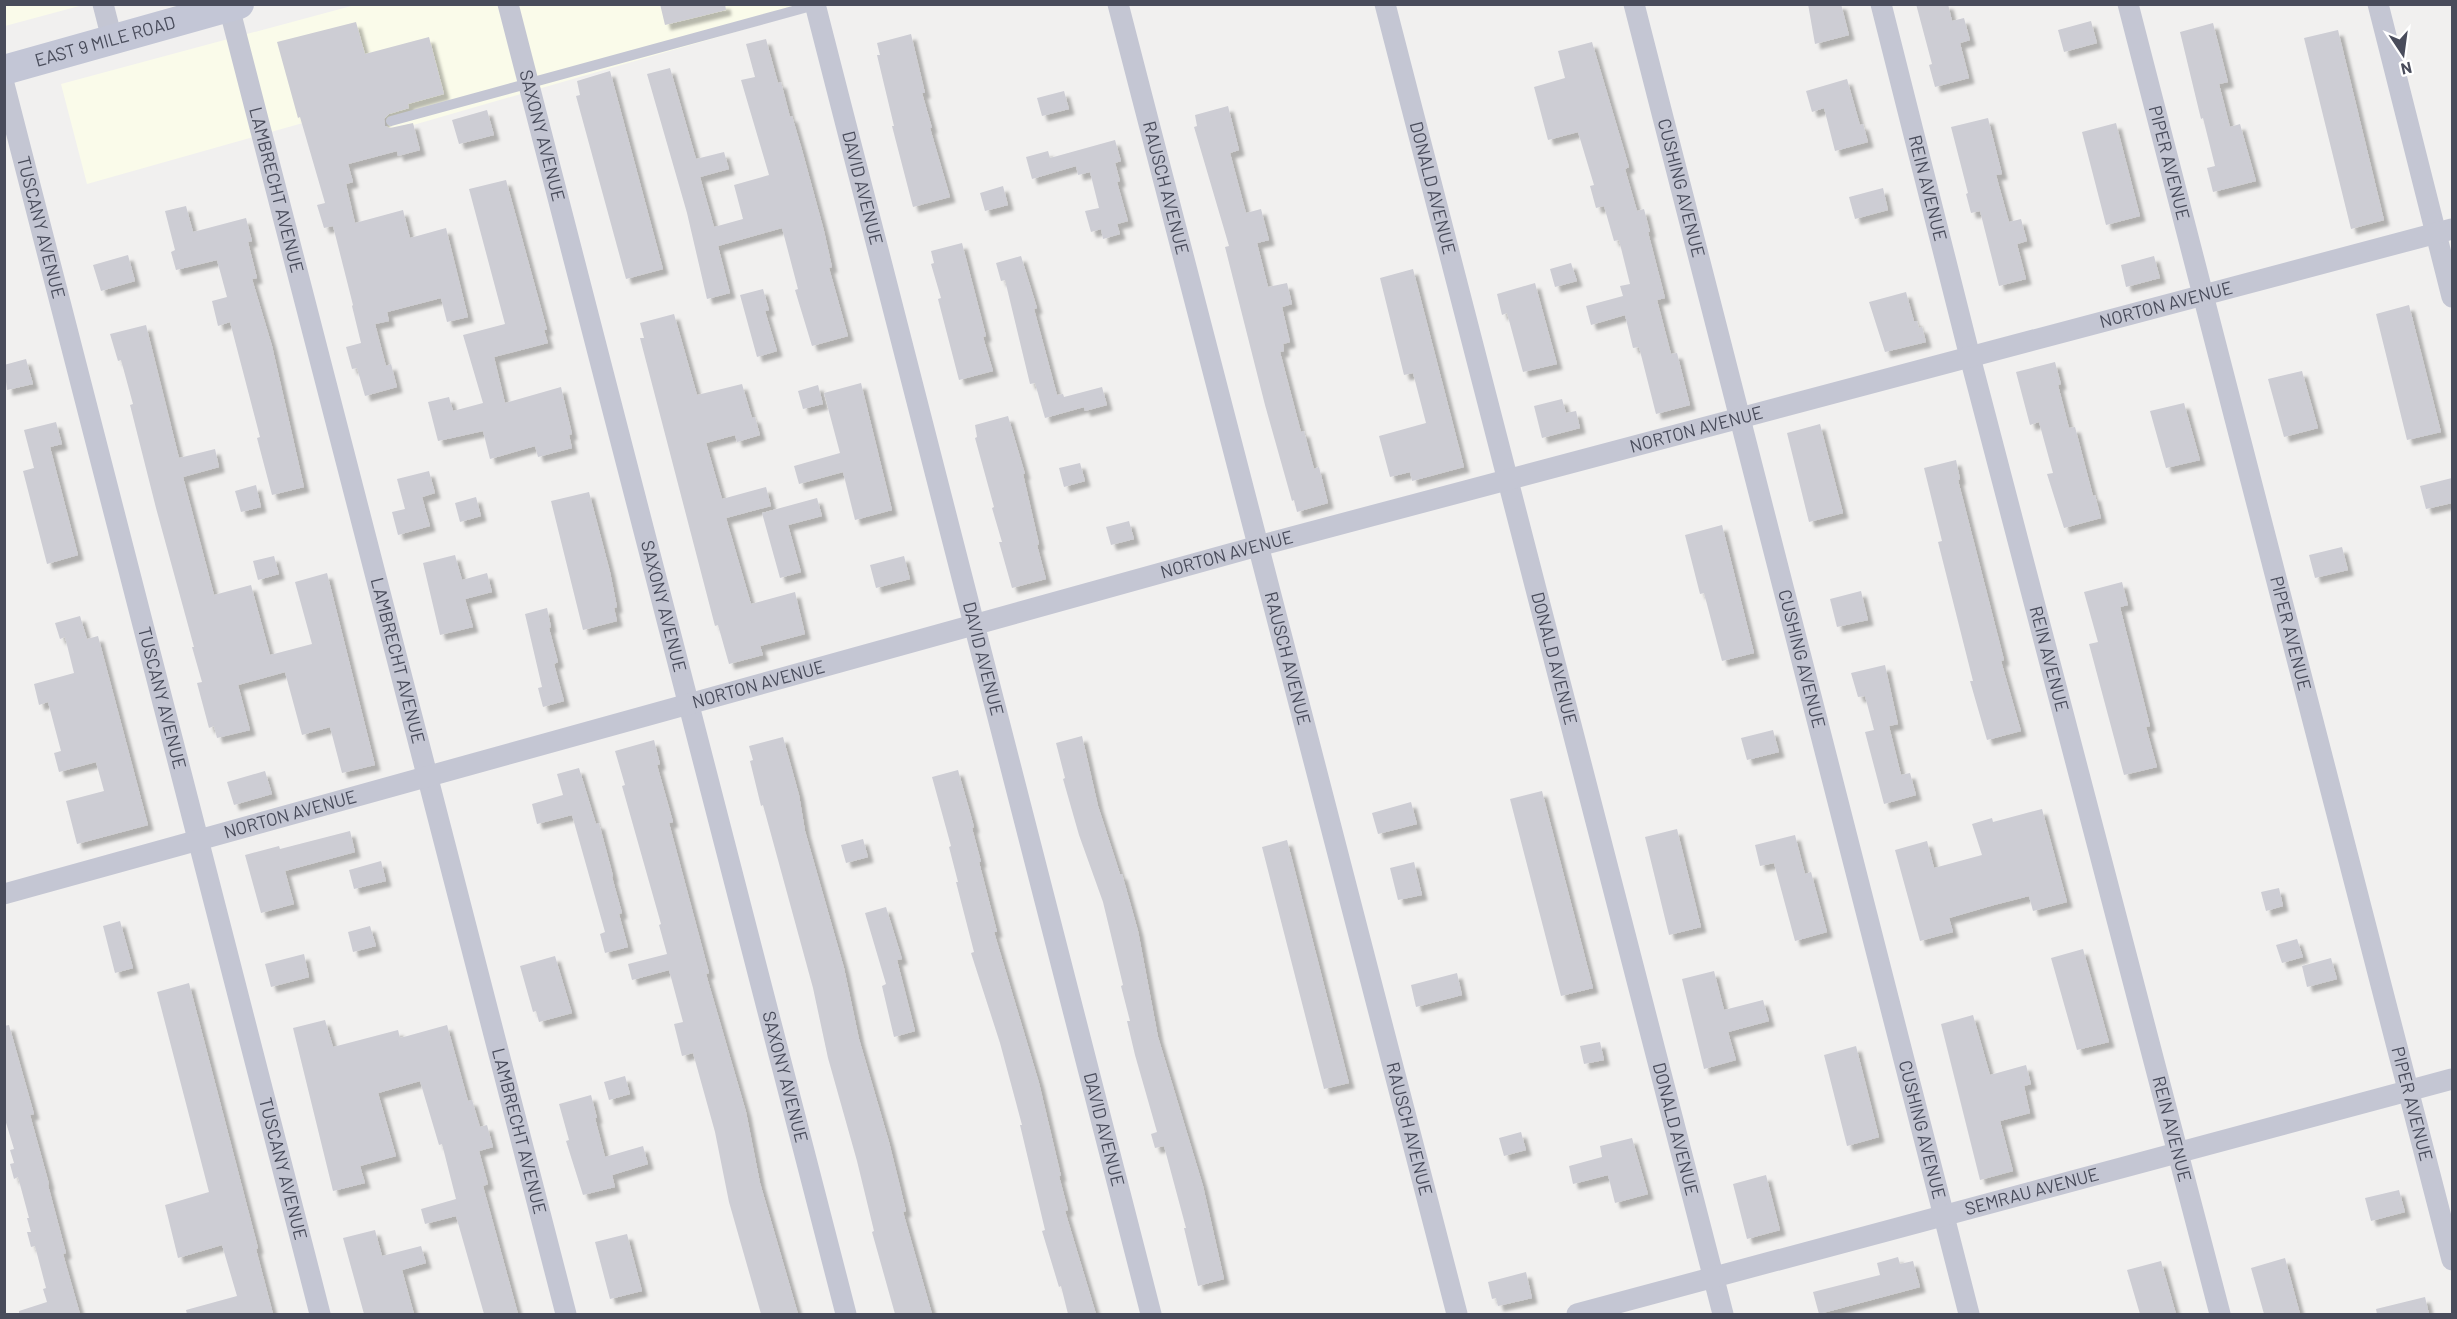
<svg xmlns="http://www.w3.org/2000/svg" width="2457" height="1319" font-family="Barlow,sans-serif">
	<defs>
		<filter id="shadow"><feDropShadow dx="5.5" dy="5.5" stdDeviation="1.5" flood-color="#0004"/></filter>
	</defs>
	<rect width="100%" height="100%" fill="#f1f0ef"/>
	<!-- commercial -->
	<path fill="#fafbea" d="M5 4H83V5L5 26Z
		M355 5H829L389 132 381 101 87 184 61 84Z"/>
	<!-- building -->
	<path fill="#cdcdd4" filter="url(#shadow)" d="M660 4H725L726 10 665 25Z
		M1808 4H1841L1849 35 1815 44Z
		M1916 4H1948L1952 21 1964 18 1970 40 1960 43 1969 78 1935 87 1929 65 1932 64Z
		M2091 21 2097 43 2064 52 2058 30Z
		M356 22 365 54 429 37 444 94 408 104 409 108 389 114 384 119 385 126 390 128 413 123 420 150 398 156 397 151 348 164 353 182 346 184 355 223 403 210 410 238 446 228 468 317 447 322 441 298 387 312 389 321 375 324 386 366 391 364 397 387 365 396 357 368 352 369 346 347 361 343 352 306 353 305 333 226 324 228 317 205 325 203 300 117 298 118 277 42Z
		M2213 23 2228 82 2219 84 2230 127 2240 124 2256 181 2213 192 2207 168 2215 166 2203 118 2201 119 2180 32Z
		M2338 30 2384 220 2351 229 2304 38Z
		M911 34 925 93H922L932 128H930L950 197 913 207 892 126H894L877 55H880L877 43Z
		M766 39 778 83 781 82 790 117 792 116 802 150 824 231 832 267 829 268 848 336 812 346 795 290 798 289 782 228 718 246 730 293 707 299 687 213 647 74 670 68 696 159 724 152 729 169 700 177 714 227 743 219 734 185 769 175 741 80 755 77 746 44Z
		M1592 42 1629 167 1625 169 1637 211 1644 209 1650 232H1648L1665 298 1657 300 1671 354 1677 353 1690 405 1656 414 1639 347 1633 348 1625 315 1591 325 1586 306 1623 296 1620 286 1630 284 1619 240 1614 241 1604 206 1596 208 1590 186 1594 185 1578 132 1548 140 1534 87 1565 78 1558 51Z
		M610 71 663 269 626 279 576 96 580 95 577 81Z
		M1847 79 1860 125 1863 124 1868 142 1835 151 1824 108 1812 112 1806 91Z
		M1064 91 1069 109 1042 116 1037 98Z
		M1228 106 1239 150 1230 153 1246 213 1261 209 1269 240 1257 243 1268 287 1287 283 1292 304 1282 307 1290 342 1283 344 1284 351 1280 352 1301 432 1304 431 1314 469 1319 467 1328 503 1297 512 1294 500 1292 501 1265 405 1225 247 1229 246 1194 127 1197 126 1195 115Z
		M487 110 494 135 459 144 452 120Z
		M1988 118 2002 174 1996 175 2009 222 2021 219 2027 241 2017 244 2026 279 1999 286 1980 211 1971 213 1966 194 1968 193 1951 127Z
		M2116 123 2140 216 2106 225 2082 132Z
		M1115 140 1121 161 1115 163 1120 181 1117 182 1128 221 1117 224 1120 234 1103 239 1101 229 1091 232 1085 211 1099 208 1090 172 1078 175 1076 166 1032 179 1026 157 1048 151 1050 158Z
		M506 180 547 330H544L548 343 494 357 505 403 561 387 572 434 569 435 572 448 538 457 535 446 490 459 483 431 438 441 428 402 449 397 453 411 483 403 463 335 505 324 469 189Z
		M1003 186 1008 205 985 211 980 193Z
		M1883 188 1888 210 1855 219 1849 197Z
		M186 206 193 232 246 218 252 241 248 242 257 278 252 279 272 346 304 487 272 495 257 438 260 437 230 322 218 326 212 301 227 297 217 260 176 270 171 252 175 250 165 211Z
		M962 243 986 336 983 337 993 371 959 380 938 299 941 298 931 264 934 263 931 251Z
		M128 255 135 281 101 291 93 265Z
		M1021 256 1037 308 1034 309 1057 395 1063 394 1064 397 1102 387 1107 405 1085 411 1084 407 1045 418 1035 383 1030 384 1005 280 1001 281 996 263Z
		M2154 256 2160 278 2126 287 2121 265Z
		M1571 263 1577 281 1555 287 1550 269Z
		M1413 269 1464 467 1412 481 1410 472 1390 477 1379 436 1426 423 1413 373 1404 375 1380 278Z
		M1535 283 1557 364 1523 372 1507 313 1502 315 1497 294Z
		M763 289 769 310 765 311 777 351 757 357 740 295Z
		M1906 292 1914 321H1917L1919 328 1922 327 1926 342 1885 352 1869 302Z
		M2409 305 2441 432 2407 440 2376 314Z
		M674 314 697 395 742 384 752 418 755 417 760 435 737 442 735 435 706 443 722 499 766 487 771 506 726 518 751 604 795 592 805 634 760 646 763 655 729 664 718 625 715 626 640 338H644L640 323Z
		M146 325 179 458 215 449 219 467 183 477 214 595 251 585 270 655 312 644 295 582 327 573 375 765 342 773 330 727 302 735 285 672 238 685 250 730 217 738 214 726 209 728 197 683 202 682 192 647H194L156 508 130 405 133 404 121 360 118 361 110 334Z
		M26 359 33 384 7 390 4 365Z
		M2055 362 2061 384 2058 385 2069 428 2075 427 2093 496 2095 495 2101 518 2064 528 2047 474 2053 473 2039 422 2030 425 2016 372Z
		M2302 371 2318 428 2284 437 2268 379Z
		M861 383 892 510 855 520 843 472 799 484 794 466 840 453 824 393Z
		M818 385 823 404 803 409 798 391Z
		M1562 399 1566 413 1576 411 1580 428 1542 438 1534 406Z
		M2184 403 2200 460 2166 468 2150 411Z
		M1008 416 1025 474H1023L1039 544 1037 545 1046 579 1012 588 999 542H1002L992 508 994 507 975 438 977 437 975 425Z
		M56 422 62 444 50 447 78 555 47 564 23 471 34 468 24 430Z
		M1820 424 1843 513 1809 522 1787 433Z
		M1956 460 1960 479 1958 480 2004 660 2001 661 2021 731 1987 740 1970 681H1973L1938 542 1942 541 1924 468Z
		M1080 463 1085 481 1064 487 1059 468Z
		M429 471 435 493 422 497 430 526 398 535 392 512 405 509 397 479Z
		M2452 478V503L2426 509 2420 486Z
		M256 485 261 507 241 512 235 491Z
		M589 492 610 572 617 607 614 608 617 621 583 630 551 501Z
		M476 497 481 516 460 522 455 503Z
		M817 498 822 516 788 525 801 572 780 578 762 513Z
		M1129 521 1134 539 1111 545 1106 527Z
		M1722 525 1754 653 1722 661 1704 593 1700 594 1685 535Z
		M2342 547 2348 570 2315 578 2309 555Z
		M455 555 462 580 487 573 492 592 465 599 473 627 440 635 423 563Z
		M274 556 279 574 258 580 253 561Z
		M904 556 910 579 876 588 870 565Z
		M2122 582 2128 605 2120 607 2150 726 2146 727 2157 767 2124 775 2089 644 2098 642 2084 592Z
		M1861 591 1868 620 1837 627 1830 599Z
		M547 608 551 627 549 628 558 662 554 664 564 701 543 707 538 688 542 687 525 614Z
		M80 616 87 639 98 636 148 825 77 844 66 801 104 791 96 762 59 772 54 753 61 751 48 702 39 705 34 684 74 673 65 637 60 639 55 623Z
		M1885 665 1898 724 1889 726 1901 775 1910 773 1916 795 1884 804 1865 732 1874 730 1865 696 1858 697 1851 673Z
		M1773 730 1779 752 1747 760 1741 738Z
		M1082 736 1098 806 1120 874H1122L1138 931 1158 1037 1203 1186 1224 1279 1198 1286 1184 1228H1186L1164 1146 1155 1148 1151 1134 1157 1132 1135 1055 1127 1021H1130L1121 986 1123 985 1103 902 1079 835 1063 779 1065 778 1056 743Z
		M783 737 799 795 805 831 844 968 859 1039 889 1142 906 1211 903 1212 932 1314H895L872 1232 874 1231 857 1161 828 1058 813 988 763 805 761 806 750 761 753 760 749 746Z
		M654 740 660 764 657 765 673 822 669 823 709 973 706 974 746 1112 760 1183 798 1314H761L729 1202 715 1132 693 1053 682 1056 674 1024 683 1022 669 970 632 980 628 964 667 954 659 925 661 924 622 786 625 785 615 751Z
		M579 768 596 824 599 823 613 876 612 877 622 913 619 914 628 947 605 953 600 934 605 932 572 815 537 824 532 804 563 795 557 774Z
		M958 770 974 827 972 828 981 862H979L997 932H994L1039 1083 1061 1176H1059L1068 1210 1065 1211 1096 1314H1068L1061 1286 1059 1287 1042 1231 1045 1230 1020 1125H1022L1000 1043 971 953 974 952 956 882H958L949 847 951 846 932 777Z
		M265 771 272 794 234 805 227 782Z
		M1542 791 1593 988 1561 996 1510 799Z
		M1411 802 1417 824 1378 834 1372 813Z
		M2042 809 2067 902 2033 911 2029 896 1994 905 1949 918 1953 932 1920 941 1895 850 1927 841 1934 868 1982 855 1972 824 1992 818 1993 822Z
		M1677 829 1701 927 1669 935 1645 837Z
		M350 831 355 852 285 871 294 904 261 913 245 855 279 846 280 849Z
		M1795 835 1805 874 1811 872 1827 932 1795 941 1774 863 1760 866 1755 845Z
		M863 839 868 857 846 863 841 845Z
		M1287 840 1349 1083 1324 1089 1262 847Z
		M381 861 386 881 354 889 349 870Z
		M1414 862 1422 895 1398 900 1390 868Z
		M2279 888 2283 906 2266 911 2261 892Z
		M886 907 902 959 897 960 915 1031 894 1037 882 986 886 984 865 913Z
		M120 921 133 968 115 973 103 926Z
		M370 926 376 946 353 952 348 932Z
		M2297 939 2303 957 2282 963 2276 945Z
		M2083 949 2109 1042 2077 1050 2051 958Z
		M304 954 309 977 271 987 265 964Z
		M555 956 572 1013 539 1022 536 1011 533 1012 520 966Z
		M2331 958 2337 979 2307 987 2302 966Z
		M1714 971 1724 1010 1763 1000 1769 1021 1728 1032 1736 1060 1704 1069 1682 979Z
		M1457 973 1462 995 1416 1007 1411 985Z
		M189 983 258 1248 256 1249 273 1314H187L186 1310 237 1296 222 1245 178 1258 165 1205 209 1192 157 992Z
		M1973 1015 1990 1075 2026 1065 2031 1084 2024 1086 2030 1113 2000 1121 2013 1171 1980 1180 1941 1024Z
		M325 1020 333 1047 398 1030 400 1038 447 1025 468 1101 472 1100 480 1127 487 1125 493 1147 479 1151 488 1184 483 1186 518 1314H484L456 1216 425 1224 421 1209 456 1199 442 1144 439 1145 420 1081 378 1093 396 1156 360 1166 365 1183 333 1191 293 1028Z
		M9 1025 34 1114 30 1115 49 1184 48 1185 66 1253 63 1254 80 1314H19V1311L47 1302 43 1289 46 1288 35 1246 31 1247 27 1232H31L27 1218H29L18 1177 14 1179 10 1164 14 1163 10 1150 14 1149 4 1116V1026Z
		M1600 1042 1604 1060 1584 1064 1580 1046Z
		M1856 1046 1879 1137 1847 1146 1824 1055Z
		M625 1076 630 1094 609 1100 604 1082Z
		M591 1095 597 1118H595L605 1157 643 1146 648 1164 612 1175 615 1187 583 1195 566 1141 569 1140 559 1104Z
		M1521 1132 1526 1150 1504 1156 1499 1138Z
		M1632 1138 1648 1194 1615 1203 1608 1175 1573 1184 1569 1166 1602 1157 1600 1146Z
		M1766 1175 1780 1230 1747 1239 1733 1184Z
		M2399 1190 2405 1212 2371 1221 2365 1198Z
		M375 1230 382 1256 421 1246 426 1263 402 1270 414 1314H364L343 1238Z
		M627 1234 642 1291 610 1299 595 1242Z
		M1898 1257 1900 1264 1913 1261 1920 1287 1819 1314 1813 1292 1880 1275 1877 1263Z
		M2285 1258 2300 1314H2264L2251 1268Z
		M2161 1261 2176 1314H2140L2127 1270Z
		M1526 1272 1532 1298 1498 1306 1496 1298 1492 1299 1488 1282Z
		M2425 1297 2429 1314H2377L2376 1309Z"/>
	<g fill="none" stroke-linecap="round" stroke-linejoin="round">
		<!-- service -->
		<path stroke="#c4c6d3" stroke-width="10" d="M391 121 815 5"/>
		<!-- minor -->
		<g stroke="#c4c6d3" stroke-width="21">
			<path d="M103 4 112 39"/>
			<path id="s1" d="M508 4 846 1314"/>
			<path id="s2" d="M815 4 1151 1314"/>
			<path id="s3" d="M1118 4 1457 1314"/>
			<path id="s4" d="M1385 4 1723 1314"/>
			<path id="s5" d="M1634 4 1969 1314"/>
			<path id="s6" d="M1881 4 1970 357 2220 1314"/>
			<path id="s7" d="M2128 4 2452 1260"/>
			<path d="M2378 4 2452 297"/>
			<path id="s8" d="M229 7 566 1314"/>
			<path id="s9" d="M4 84 320 1314"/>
			<path id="s10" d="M4 894 1258 546 2452 229"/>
			<path id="s11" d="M1577 1314 2452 1079"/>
		</g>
		<!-- secondary -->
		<path stroke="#c3c6d6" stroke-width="30" id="s12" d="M4 70 239 4"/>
	</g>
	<g text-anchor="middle" stroke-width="4.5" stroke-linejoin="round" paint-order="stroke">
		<!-- street labels -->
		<g font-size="18" fill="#494c5b" stroke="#fff">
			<text dy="6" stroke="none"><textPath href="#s12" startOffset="105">EAST 9 MILE ROAD</textPath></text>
			<text dy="6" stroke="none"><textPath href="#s1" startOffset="136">SAXONY AVENUE</textPath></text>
			<text dy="6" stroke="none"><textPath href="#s7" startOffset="164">PIPER AVENUE</textPath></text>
			<text dy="6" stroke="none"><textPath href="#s2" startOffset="190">DAVID AVENUE</textPath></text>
			<text dy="6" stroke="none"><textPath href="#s3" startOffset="190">RAUSCH AVENUE</textPath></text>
			<text dy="6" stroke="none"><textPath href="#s4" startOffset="190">DONALD AVENUE</textPath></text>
			<text dy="6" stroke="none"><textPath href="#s5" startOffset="190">CUSHING AVENUE</textPath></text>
			<text dy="6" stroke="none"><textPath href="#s6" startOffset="190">REIN AVENUE</textPath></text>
			<text dy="6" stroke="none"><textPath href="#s8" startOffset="189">LAMBRECHT AVENUE</textPath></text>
			<text dy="6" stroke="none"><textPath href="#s9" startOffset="148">TUSCANY AVENUE</textPath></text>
			<text dy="6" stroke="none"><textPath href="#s10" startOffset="2241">NORTON AVENUE</textPath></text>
			<text dy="6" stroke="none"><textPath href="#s10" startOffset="1755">NORTON AVENUE</textPath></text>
			<text dy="6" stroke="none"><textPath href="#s10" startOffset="1269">NORTON AVENUE</textPath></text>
			<text dy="6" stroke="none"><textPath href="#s1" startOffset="622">SAXONY AVENUE</textPath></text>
			<text dy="6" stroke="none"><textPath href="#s7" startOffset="650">PIPER AVENUE</textPath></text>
			<text dy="6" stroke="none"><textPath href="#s2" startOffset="676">DAVID AVENUE</textPath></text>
			<text dy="6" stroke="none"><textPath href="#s5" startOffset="676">CUSHING AVENUE</textPath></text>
			<text dy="6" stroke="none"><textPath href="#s3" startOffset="676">RAUSCH AVENUE</textPath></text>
			<text dy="6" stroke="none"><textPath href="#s4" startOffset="676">DONALD AVENUE</textPath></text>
			<text dy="6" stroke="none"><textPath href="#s6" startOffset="676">REIN AVENUE</textPath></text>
			<text dy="6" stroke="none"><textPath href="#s8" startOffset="675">LAMBRECHT AVENUE</textPath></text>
			<text dy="6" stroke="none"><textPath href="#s10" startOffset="783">NORTON AVENUE</textPath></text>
			<text dy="6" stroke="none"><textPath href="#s9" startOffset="634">TUSCANY AVENUE</textPath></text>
			<text dy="6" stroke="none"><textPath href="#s10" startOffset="297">NORTON AVENUE</textPath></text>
			<text dy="6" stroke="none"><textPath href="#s1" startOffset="1108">SAXONY AVENUE</textPath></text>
			<text dy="6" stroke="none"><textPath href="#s7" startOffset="1136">PIPER AVENUE</textPath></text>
			<text dy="6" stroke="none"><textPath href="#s2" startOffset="1162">DAVID AVENUE</textPath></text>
			<text dy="6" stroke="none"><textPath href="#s3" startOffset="1162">RAUSCH AVENUE</textPath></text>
			<text dy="6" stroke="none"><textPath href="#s4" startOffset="1162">DONALD AVENUE</textPath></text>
			<text dy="6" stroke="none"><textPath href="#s5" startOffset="1162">CUSHING AVENUE</textPath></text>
			<text dy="6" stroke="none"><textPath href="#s6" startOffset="1162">REIN AVENUE</textPath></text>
			<text dy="6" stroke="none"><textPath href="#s8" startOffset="1161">LAMBRECHT AVENUE</textPath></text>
			<text dy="6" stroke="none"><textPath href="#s9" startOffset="1120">TUSCANY AVENUE</textPath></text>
			<text dy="6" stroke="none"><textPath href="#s11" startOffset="471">SEMRAU AVENUE</textPath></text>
		</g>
	</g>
	<!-- border -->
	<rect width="2457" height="1319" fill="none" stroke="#494c5b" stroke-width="12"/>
	<!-- north arrow -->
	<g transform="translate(2403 54) rotate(167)" stroke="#ffffff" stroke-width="4.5" paint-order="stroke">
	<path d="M0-4.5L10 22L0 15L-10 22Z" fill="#494c5b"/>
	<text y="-9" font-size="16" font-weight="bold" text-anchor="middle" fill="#494c5b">N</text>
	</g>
</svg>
